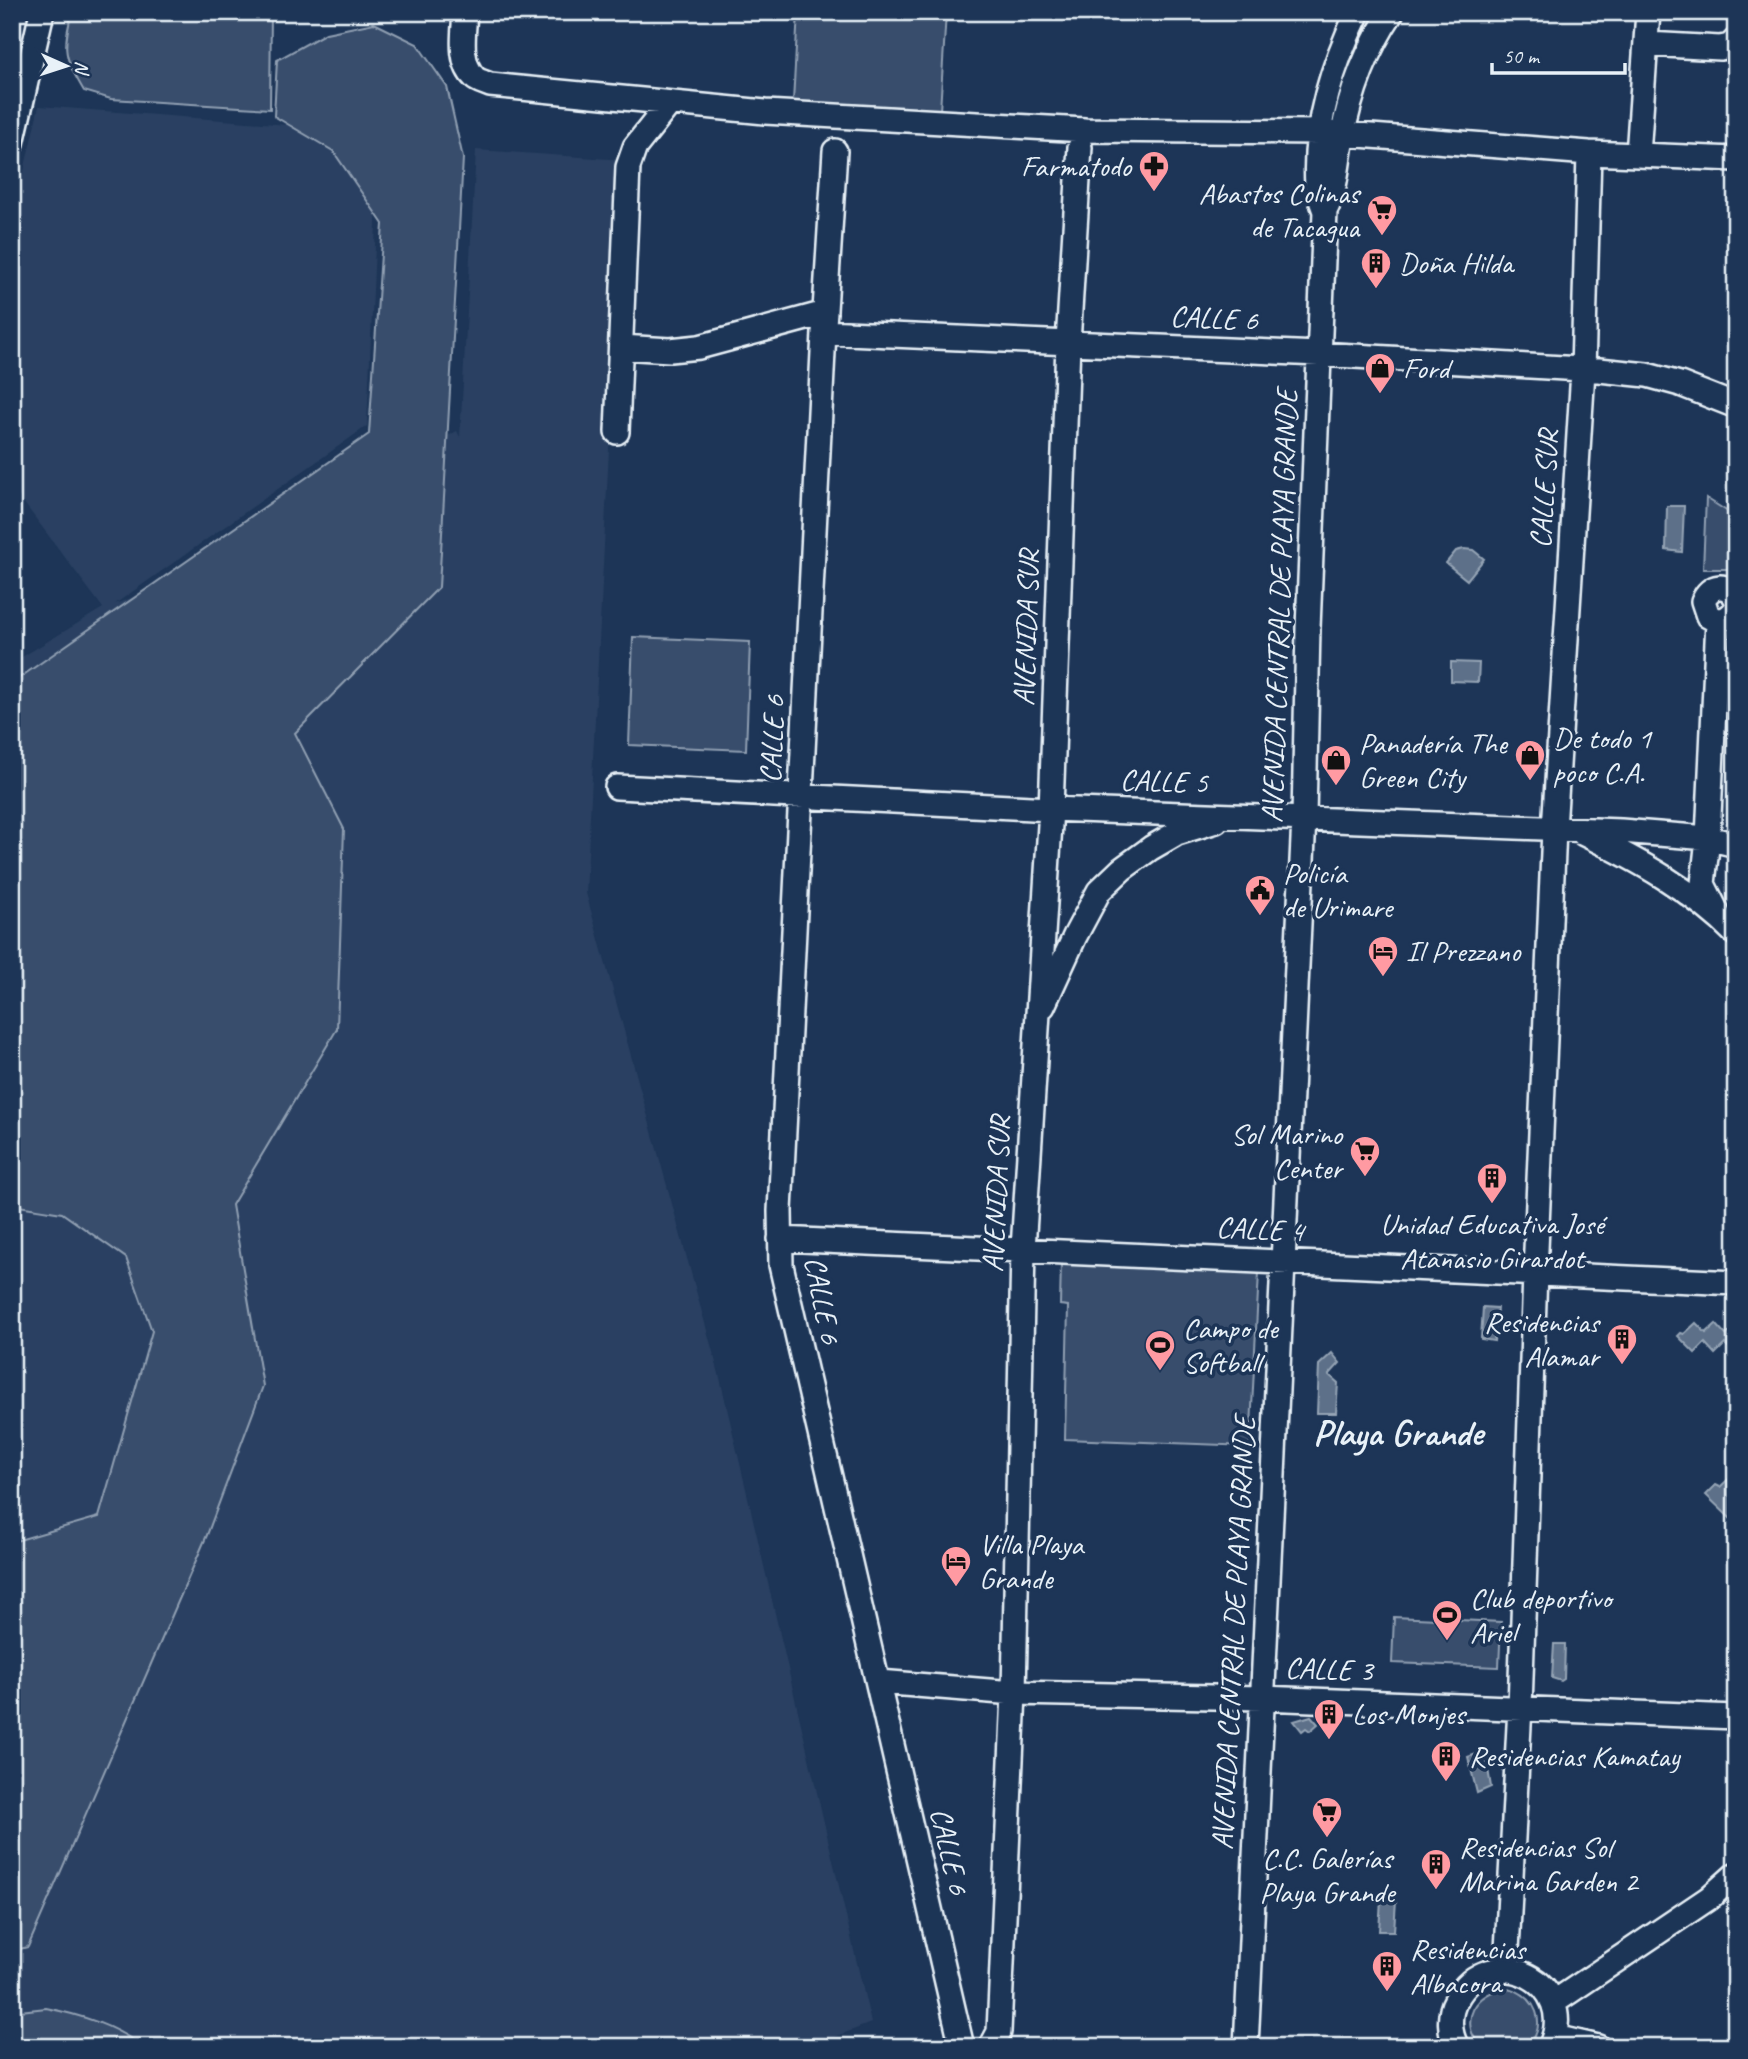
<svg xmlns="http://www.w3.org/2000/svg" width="1748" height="2059" font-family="Caveat,sans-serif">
	<rect width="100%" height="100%" fill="#1d3557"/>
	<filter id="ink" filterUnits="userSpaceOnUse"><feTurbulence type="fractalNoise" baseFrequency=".0143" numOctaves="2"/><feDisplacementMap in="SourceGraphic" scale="14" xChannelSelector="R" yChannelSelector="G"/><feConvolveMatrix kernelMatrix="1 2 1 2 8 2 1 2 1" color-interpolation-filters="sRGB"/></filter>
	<g filter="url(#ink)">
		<!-- built -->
		<path fill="#2a4162" d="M39 106 380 132 367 426 115 604 198 574 457 431 460 437 476 150 624 160 586 893 719 1374 871 2023 808 2047H12V663L103 608 12 487V223Z"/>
		<!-- green -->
		<path fill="#374d6c" stroke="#909fb2" stroke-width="2" d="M72 12H271L270 109 111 99 84 91C64 57 62 50 72 12Z
			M798 12H946L940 111 793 102Z
			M374 23 417 44 447 87 463 158 439 587 295 733 344 829 337 1029 232 1205 263 1386 207 1535 28 1947 12 1951V1542L99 1517 152 1331 126 1258 62 1213 12 1205V683L369 434 383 224 333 151 274 116 277 60 326 33Z
			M1706 498 1736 517V574L1728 569H1703Z
			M1736 633V817H1732Z
			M633 637 750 642 746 750 629 745Z
			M1061 1262 1259 1272 1250 1446 1065 1439 1068 1306 1060 1305Z
			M1394 1617 1501 1622 1499 1667 1392 1663Z
			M1508 1988C1536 1996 1548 2023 1528 2047H1481C1457 2021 1476 1991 1508 1988Z
			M46 2008C81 2015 114 2025 143 2047H12V2012Z"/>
		<!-- water -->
		<path fill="#5d7089" stroke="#95a4b5" stroke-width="2" d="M1667 506H1684L1682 552 1666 550Z
			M1464 549 1473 550 1484 559 1467 580 1446 563 1456 551Z
			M1451 662 1479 663 1478 682 1451 681Z
			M1483 1307 1497 1308 1494 1341 1481 1339Z
			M1696 1323 1706 1333 1716 1324 1726 1335 1736 1326V1354L1725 1344 1715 1354 1705 1343 1695 1353 1678 1336 1681 1333 1684 1334Z
			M1332 1353 1340 1363 1329 1375 1338 1383 1336 1413H1317L1319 1365Z
			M1735 1473 1736 1516 1731 1519 1706 1495 1716 1485 1720 1487Z
			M1554 1644H1565L1564 1679 1561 1681 1552 1678Z
			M1311 1716 1318 1724 1310 1731 1306 1728 1302 1731 1294 1721Z
			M1485 1751 1491 1787 1477 1793 1468 1757Z
			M1381 1899 1396 1900 1394 1931H1379Z"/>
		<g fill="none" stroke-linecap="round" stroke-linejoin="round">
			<!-- minor casing -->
			<g stroke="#e8f1f8" stroke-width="28">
				<path id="minor" d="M465 12C464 32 458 63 475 78 478 81 486 83 490 85L765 112 1085 130 1320 132 1589 153 1736 159
					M1647 44 1720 48 1730 46 1736 40
					M12 143 42 12
					M1638 155 1648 12
					M1325 211C1322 203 1318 193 1317 185 1313 126 1333 64 1358 12
					M824 326 835 151
					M621 347 670 350 699 347 825 313
					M617 432 628 167 635 147 669 104
					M1736 598C1727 582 1710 584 1703 601L1708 616C1719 623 1729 620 1736 609
					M1718 620 1708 838 1703 884 1720 918
					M617 787 1051 809 1621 831 1708 838 1736 845
					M1584 834C1640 861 1692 890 1736 934
					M1043 1006 1075 936 1099 891 1122 869 1151 848 1177 833 1216 821
					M780 1239 1736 1283
					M879 1682 1014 1693 1262 1698 1736 1717
					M1506 1969 1520 1707 1535 1273 1554 829 1583 371 1589 153
					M1553 2003 1709 1898 1736 1874
					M1555 2037 1598 2047
					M962 2047 781 1265 780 1211 824 332 1319 354 1599 370 1647 375 1680 384 1736 406
					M991 2047 999 2032 1014 1693 1023 1249 1051 809 1068 343 1080 147
					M1246 2047 1304 818 1308 628 1325 211C1337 188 1337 163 1342 138 1350 94 1367 49 1392 12
					M1457 2047C1449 2033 1448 2014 1456 2000 1490 1937 1581 1982 1550 2047"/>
			</g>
			<!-- minor -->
			<use href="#minor" stroke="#1d3557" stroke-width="23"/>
		</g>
	</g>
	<!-- icons -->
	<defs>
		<g id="pharmacy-pin" transform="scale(1.575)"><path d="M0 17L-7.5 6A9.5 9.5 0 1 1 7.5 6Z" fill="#ff9aa2" stroke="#1d3557"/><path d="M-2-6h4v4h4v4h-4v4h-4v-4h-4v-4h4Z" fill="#111"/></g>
		<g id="supermarket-pin" transform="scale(1.575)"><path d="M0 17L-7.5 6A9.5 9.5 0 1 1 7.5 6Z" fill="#ff9aa2" stroke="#1d3557"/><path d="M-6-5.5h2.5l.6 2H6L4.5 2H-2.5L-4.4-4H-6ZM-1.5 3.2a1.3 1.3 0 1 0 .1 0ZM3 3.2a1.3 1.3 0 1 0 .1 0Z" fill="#111"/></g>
		<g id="building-pin" transform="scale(1.575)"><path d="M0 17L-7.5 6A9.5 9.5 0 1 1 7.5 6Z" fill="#ff9aa2" stroke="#1d3557"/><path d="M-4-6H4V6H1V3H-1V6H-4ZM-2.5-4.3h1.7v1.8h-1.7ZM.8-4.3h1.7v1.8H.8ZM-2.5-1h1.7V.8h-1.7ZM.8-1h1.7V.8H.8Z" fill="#111"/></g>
		<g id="shop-pin" transform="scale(1.575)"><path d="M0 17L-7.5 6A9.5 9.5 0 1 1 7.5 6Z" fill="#ff9aa2" stroke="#1d3557"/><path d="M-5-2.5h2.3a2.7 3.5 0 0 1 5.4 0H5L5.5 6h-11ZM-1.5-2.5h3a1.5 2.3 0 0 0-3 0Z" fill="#111"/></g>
		<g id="civic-pin" transform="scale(1.575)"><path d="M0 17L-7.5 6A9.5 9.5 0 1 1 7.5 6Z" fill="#ff9aa2" stroke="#1d3557"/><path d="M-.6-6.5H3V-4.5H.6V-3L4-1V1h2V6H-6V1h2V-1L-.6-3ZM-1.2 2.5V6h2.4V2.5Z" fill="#111"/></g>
		<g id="hotel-pin" transform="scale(1.575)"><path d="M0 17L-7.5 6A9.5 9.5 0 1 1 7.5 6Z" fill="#ff9aa2" stroke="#1d3557"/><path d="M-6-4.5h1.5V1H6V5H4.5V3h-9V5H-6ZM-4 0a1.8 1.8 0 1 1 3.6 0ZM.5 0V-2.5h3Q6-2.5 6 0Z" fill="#111"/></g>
		<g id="stadium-pin" transform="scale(1.575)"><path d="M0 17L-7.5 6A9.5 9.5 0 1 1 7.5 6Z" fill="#ff9aa2" stroke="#1d3557"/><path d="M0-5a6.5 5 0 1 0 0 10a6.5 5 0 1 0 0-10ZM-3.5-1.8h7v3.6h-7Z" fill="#111"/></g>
	</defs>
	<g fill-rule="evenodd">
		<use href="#pharmacy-pin" x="1154" y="166"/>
		<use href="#supermarket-pin" x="1382" y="210"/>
		<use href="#building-pin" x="1376" y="263"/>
		<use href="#shop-pin" x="1380" y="368"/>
		<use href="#shop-pin" x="1530" y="755"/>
		<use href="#shop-pin" x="1336" y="760"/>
		<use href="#civic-pin" x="1260" y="890"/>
		<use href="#hotel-pin" x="1383" y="951"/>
		<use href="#supermarket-pin" x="1365" y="1151"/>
		<use href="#building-pin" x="1492" y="1178"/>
		<use href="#building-pin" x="1622" y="1339"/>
		<use href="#stadium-pin" x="1160" y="1345"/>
		<use href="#hotel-pin" x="956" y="1561"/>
		<use href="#stadium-pin" x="1447" y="1615"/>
		<use href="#building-pin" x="1329" y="1714"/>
		<use href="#building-pin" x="1446" y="1756"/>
		<use href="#supermarket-pin" x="1327" y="1812"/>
		<use href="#building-pin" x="1436" y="1864"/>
		<use href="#building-pin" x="1387" y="1966"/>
	</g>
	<g text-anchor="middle" stroke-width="7" stroke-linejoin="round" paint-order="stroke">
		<!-- poi labels -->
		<g font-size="30" fill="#e8f1f8" stroke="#1d3557" text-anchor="start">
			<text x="1131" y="176" text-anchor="end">Farmatodo</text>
			<text x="1359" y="203" text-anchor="end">Abastos Colinas<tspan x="1359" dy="34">de Tacagua</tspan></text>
			<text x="1399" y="273">Doña Hilda</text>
			<text x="1403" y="378">Ford</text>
			<text x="1553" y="748">De todo 1<tspan x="1553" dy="34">poco C.A.</tspan></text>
			<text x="1359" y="753">Panadería The<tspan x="1359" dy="34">Green City</tspan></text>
			<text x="1283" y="883">Policía<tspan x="1283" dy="34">de Urimare</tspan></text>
			<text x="1406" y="961">Il Prezzano</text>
			<text x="1342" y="1144" text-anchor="end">Sol Marino<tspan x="1342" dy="34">Center</tspan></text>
			<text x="1492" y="1234" text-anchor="middle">Unidad Educativa José<tspan x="1492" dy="34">Atanasio Girardot</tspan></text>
			<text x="1599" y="1332" text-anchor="end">Residencias<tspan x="1599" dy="34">Alamar</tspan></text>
			<text x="1183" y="1338">Campo de<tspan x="1183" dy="34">Softball</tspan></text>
			<text x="979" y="1554">Villa Playa<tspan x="979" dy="34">Grande</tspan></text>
			<text x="1470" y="1608">Club deportivo<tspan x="1470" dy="34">Ariel</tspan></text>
			<text x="1352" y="1724">Los Monjes</text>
			<text x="1469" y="1766">Residencias Kamatay</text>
			<text x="1459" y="1857">Residencias Sol<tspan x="1459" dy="34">Marina Garden 2</tspan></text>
			<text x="1327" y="1868" text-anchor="middle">C.C. Galerías<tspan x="1327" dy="34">Playa Grande</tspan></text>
			<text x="1410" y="1959">Residencias<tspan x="1410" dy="34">Albacora</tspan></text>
		</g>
		<!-- street labels -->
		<g font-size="30" fill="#e8f1f8" stroke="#1d3557">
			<text transform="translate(1214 318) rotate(3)" y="10">CALLE 6</text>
			<text transform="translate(1544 489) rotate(-86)" y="10">CALLE SUR</text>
			<text transform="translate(1279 606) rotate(-88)" y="10">AVENIDA CENTRAL DE PLAYA GRANDE</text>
			<text transform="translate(1026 628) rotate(-88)" y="10">AVENIDA SUR</text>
			<text transform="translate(772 739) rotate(-87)" y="10">CALLE 6</text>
			<text transform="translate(1164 781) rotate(2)" y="10">CALLE 5</text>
			<text transform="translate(996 1194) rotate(-87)" y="10">AVENIDA SUR</text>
			<text transform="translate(1260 1229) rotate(3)" y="10">CALLE 4</text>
			<text transform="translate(823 1300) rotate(79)" y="10">CALLE 6</text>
			<text transform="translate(1233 1633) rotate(-87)" y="10">AVENIDA CENTRAL DE PLAYA GRANDE</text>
			<text transform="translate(1329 1669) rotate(2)" y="10">CALLE 3</text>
			<text transform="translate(950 1851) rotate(77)" y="10">CALLE 6</text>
		</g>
		<!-- district labels -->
		<g font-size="37" font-weight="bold" fill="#e8f1f8" stroke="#1d3557">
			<text x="1398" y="1445">Playa Grande</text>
		</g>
	</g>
	<!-- margin -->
	<rect width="1748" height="2059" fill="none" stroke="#1d3557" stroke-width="42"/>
	<rect x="21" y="21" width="1706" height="2017" fill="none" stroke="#e8f1f8" stroke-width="2.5" filter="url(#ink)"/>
	<!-- north arrow -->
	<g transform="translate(66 66) rotate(93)" stroke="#1d3557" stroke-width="5" paint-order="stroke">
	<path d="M0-5L12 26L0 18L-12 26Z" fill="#e8f1f8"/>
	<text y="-10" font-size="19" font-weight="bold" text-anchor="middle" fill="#e8f1f8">N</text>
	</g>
	<!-- scale -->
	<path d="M1492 63v10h133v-10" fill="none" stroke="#e8f1f8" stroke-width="3.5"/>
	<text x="1503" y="63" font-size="21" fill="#e8f1f8" stroke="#1d3557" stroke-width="5" paint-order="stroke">50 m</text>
</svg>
